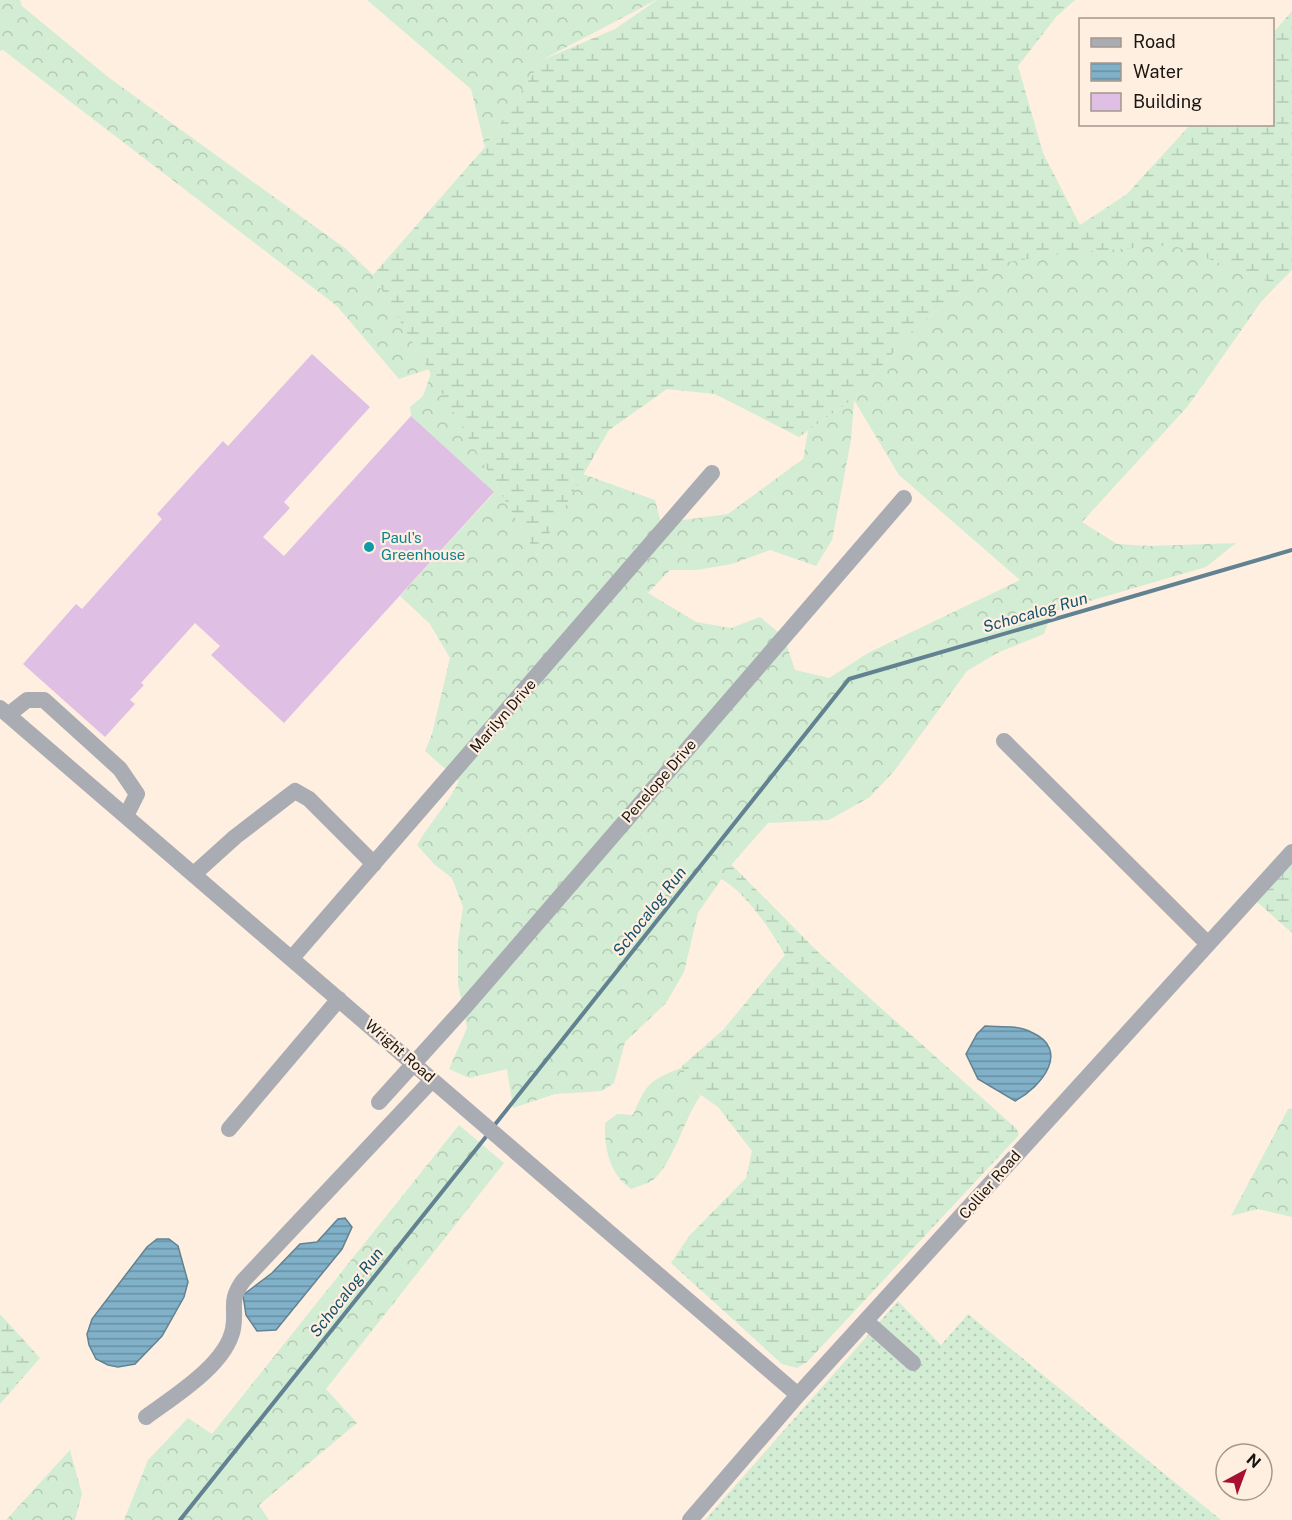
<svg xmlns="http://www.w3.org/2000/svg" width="1292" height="1520" font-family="'Public Sans',sans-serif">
	<defs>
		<pattern id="grass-dots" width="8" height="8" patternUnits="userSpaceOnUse" patternTransform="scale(1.5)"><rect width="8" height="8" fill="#d2edd3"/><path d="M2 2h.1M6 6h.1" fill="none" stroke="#b4cab4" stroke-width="1.8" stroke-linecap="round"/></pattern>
		<pattern id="forest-crowns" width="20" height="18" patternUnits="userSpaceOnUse" patternTransform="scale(1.5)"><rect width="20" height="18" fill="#d2edd3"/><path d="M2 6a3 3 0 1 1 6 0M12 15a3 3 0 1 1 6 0" fill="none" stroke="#b4cab4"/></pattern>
		<pattern id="wetland-marsh" width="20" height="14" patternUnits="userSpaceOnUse" patternTransform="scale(1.5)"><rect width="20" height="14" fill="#d2edd3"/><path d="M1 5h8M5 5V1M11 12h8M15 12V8" fill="none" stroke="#b4cab4"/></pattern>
		<pattern id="water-rules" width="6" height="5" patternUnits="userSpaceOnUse" patternTransform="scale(1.5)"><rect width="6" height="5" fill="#80b1c9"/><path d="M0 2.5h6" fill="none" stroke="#688fa2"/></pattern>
	</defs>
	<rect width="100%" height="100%" fill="#feefe1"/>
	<!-- grass -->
	<path fill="url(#grass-dots)" d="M898 1301 941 1345 968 1314 1221 1520H705Z"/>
	<!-- forest -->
	<path fill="url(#forest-crowns)" fill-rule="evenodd" d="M0 0H20L22 6 108 77 346 249 373 275 429 369 399 379 337 306 3 50 0 51Z
		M367 0H656L542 60 485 147 471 89Z
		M1079 225 1166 242 1277 285 1261 302 1188 406 1082 522 1117 544 1151 546 1236 543 1206 567 1052 612 1044 634 997 653 967 671 895 770 870 797 829 820 768 823 731 865 698 913 684 972 666 1003 625 1042 614 1083 602 1091 555 1094 513 1108 507 1069 469 1078 449 1069 467 1028 458 984V941L463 907 452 878 434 864 417 845C430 822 448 804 459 781L425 751 432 734 450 658 430 624 400 596 494 493 411 416 410 407 423 396 431 373 537 555 583 474 655 500 661 523 728 514 803 459 808 431 853 399 912 331 995 264ZM854 400 899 475 1020 580 868 653 829 678 795 670 784 637 760 617 731 628 696 622 648 593 670 570H696L732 564 770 550 816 566 832 540 851 440Z
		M683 1067 690 1087 701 1095C686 1114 672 1166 653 1180 647 1184 638 1186 631 1189 610 1175 604 1149 605 1123L617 1114 633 1115C647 1082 649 1081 683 1067Z
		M1292 1108V1217L1258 1209 1231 1216 1288 1109Z
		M459 1125 504 1163 326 1389 357 1423 259 1505 269 1520H124L148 1460 188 1418 212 1434Z
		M70 1450 82 1494 75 1520H6Z"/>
	<!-- wetland -->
	<path fill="url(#wetland-marsh)" d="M657 0H1075L1056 17 1018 66 1043 153 1080 225 1127 194 1190 125 1272 124 1273 33 1292 11V270L1277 285 1172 245 1068 253 995 264 912 331 853 399 799 437 715 394 667 389 609 430 537 555 373 275 485 147 542 60 615 29Z
		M731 864 818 952 1017 1129 1019 1135 807 1362 797 1368 782 1364 671 1263 689 1236 746 1178 752 1151 718 1107 690 1087 682 1066 723 1030 785 955C772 932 745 891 721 879Z
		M1292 864V933L1256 901Z
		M0 1314 40 1358 0 1404Z"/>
	<!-- water -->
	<path fill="url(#water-rules)" stroke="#628292" stroke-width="1.5" d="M985 1026C1000 1027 1018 1025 1031 1032 1072 1050 1041 1087 1015 1101L978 1079 966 1054 977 1034Z
		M345 1218 352 1227 342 1249 276 1330 257 1331 246 1315 243 1295 272 1273 300 1244 317 1242 338 1219Z
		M157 1239H169L178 1246 188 1282 184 1297 162 1336 135 1364 118 1367 108 1365 96 1359 89 1345 87 1334 92 1319 147 1247Z"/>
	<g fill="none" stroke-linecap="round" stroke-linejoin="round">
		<!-- stream -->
		<path stroke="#628292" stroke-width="4" d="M493 1127 849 679 1292 550
			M180 1520 489 1133"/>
	</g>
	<!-- building -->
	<path fill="#e0bfe4" d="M312 354 370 407 284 502 290 508 263 537 284 556 411 416 494 492 284 723 211 655 220 646 195 623 141 683 144 685 130 700 135 704 105 737 23 664 76 604 82 609 162 519 157 514 223 441 228 446Z"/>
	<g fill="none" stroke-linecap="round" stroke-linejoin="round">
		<!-- minor -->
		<path stroke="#a9acb3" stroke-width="16" d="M0 708 798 1395
			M8 715 27 700H44L120 769 137 794 126 816
			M1004 741 1208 944
			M194 874 235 837 295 791 309 799 374 864
			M292 958 712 473
			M379 1102 464 1008 904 498
			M229 1129 339 999
			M867 1322 913 1363
			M146 1417C173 1397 226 1365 233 1329 237 1308 228 1302 243 1281L432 1080
			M690 1520 798 1395 1292 852"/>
	</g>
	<!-- markers -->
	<circle fill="#0f9aa8" stroke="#feefe1" stroke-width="2" cx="369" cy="547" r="6"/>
	<g text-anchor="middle" stroke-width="4.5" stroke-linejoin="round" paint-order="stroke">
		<!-- culture labels -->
		<g font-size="15" fill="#0d838f" stroke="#feefe1" text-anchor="start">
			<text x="381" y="543">Paul's<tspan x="381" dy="17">Greenhouse</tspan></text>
		</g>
		<!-- street labels -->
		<g font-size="15" fill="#1b1611" stroke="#feefe1">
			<text transform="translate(503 716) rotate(-49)" y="5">Marilyn Drive</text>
			<text transform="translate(659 781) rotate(-49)" y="5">Penelope Drive</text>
			<text transform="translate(400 1051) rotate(41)" y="5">Wright Road</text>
			<text transform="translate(990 1185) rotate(-49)" y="5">Collier Road</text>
		</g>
		<!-- water labels -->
		<g font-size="16" font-style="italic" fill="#14526c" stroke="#feefe1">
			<text transform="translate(1035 612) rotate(-16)" y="6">Schocalog Run</text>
			<text transform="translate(649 911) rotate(-52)" y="6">Schocalog Run</text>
			<text transform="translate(346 1292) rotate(-52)" y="6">Schocalog Run</text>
		</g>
	</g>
	<!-- legend -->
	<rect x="1079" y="18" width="195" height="108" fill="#feefe1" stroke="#a3988e" stroke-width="1.5"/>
	<rect x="1091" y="38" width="30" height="9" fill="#a9acb3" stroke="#a3988e" stroke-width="1.5"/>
	<text x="1133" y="48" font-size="18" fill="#1b1611">Road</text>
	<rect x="1091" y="63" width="30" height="18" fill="url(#water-rules)" stroke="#a3988e" stroke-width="1.5"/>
	<text x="1133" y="78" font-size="18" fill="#1b1611">Water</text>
	<rect x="1091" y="93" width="30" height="18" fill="#e0bfe4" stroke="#a3988e" stroke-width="1.5"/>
	<text x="1133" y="108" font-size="18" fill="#1b1611">Building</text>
	<!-- north arrow -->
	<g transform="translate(1244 1472) rotate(41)"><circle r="28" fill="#feefe1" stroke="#a3988e" stroke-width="1.5"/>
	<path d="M0-4.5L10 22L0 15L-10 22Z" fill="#a70f33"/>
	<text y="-9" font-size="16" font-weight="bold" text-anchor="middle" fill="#1b1611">N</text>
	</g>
</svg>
